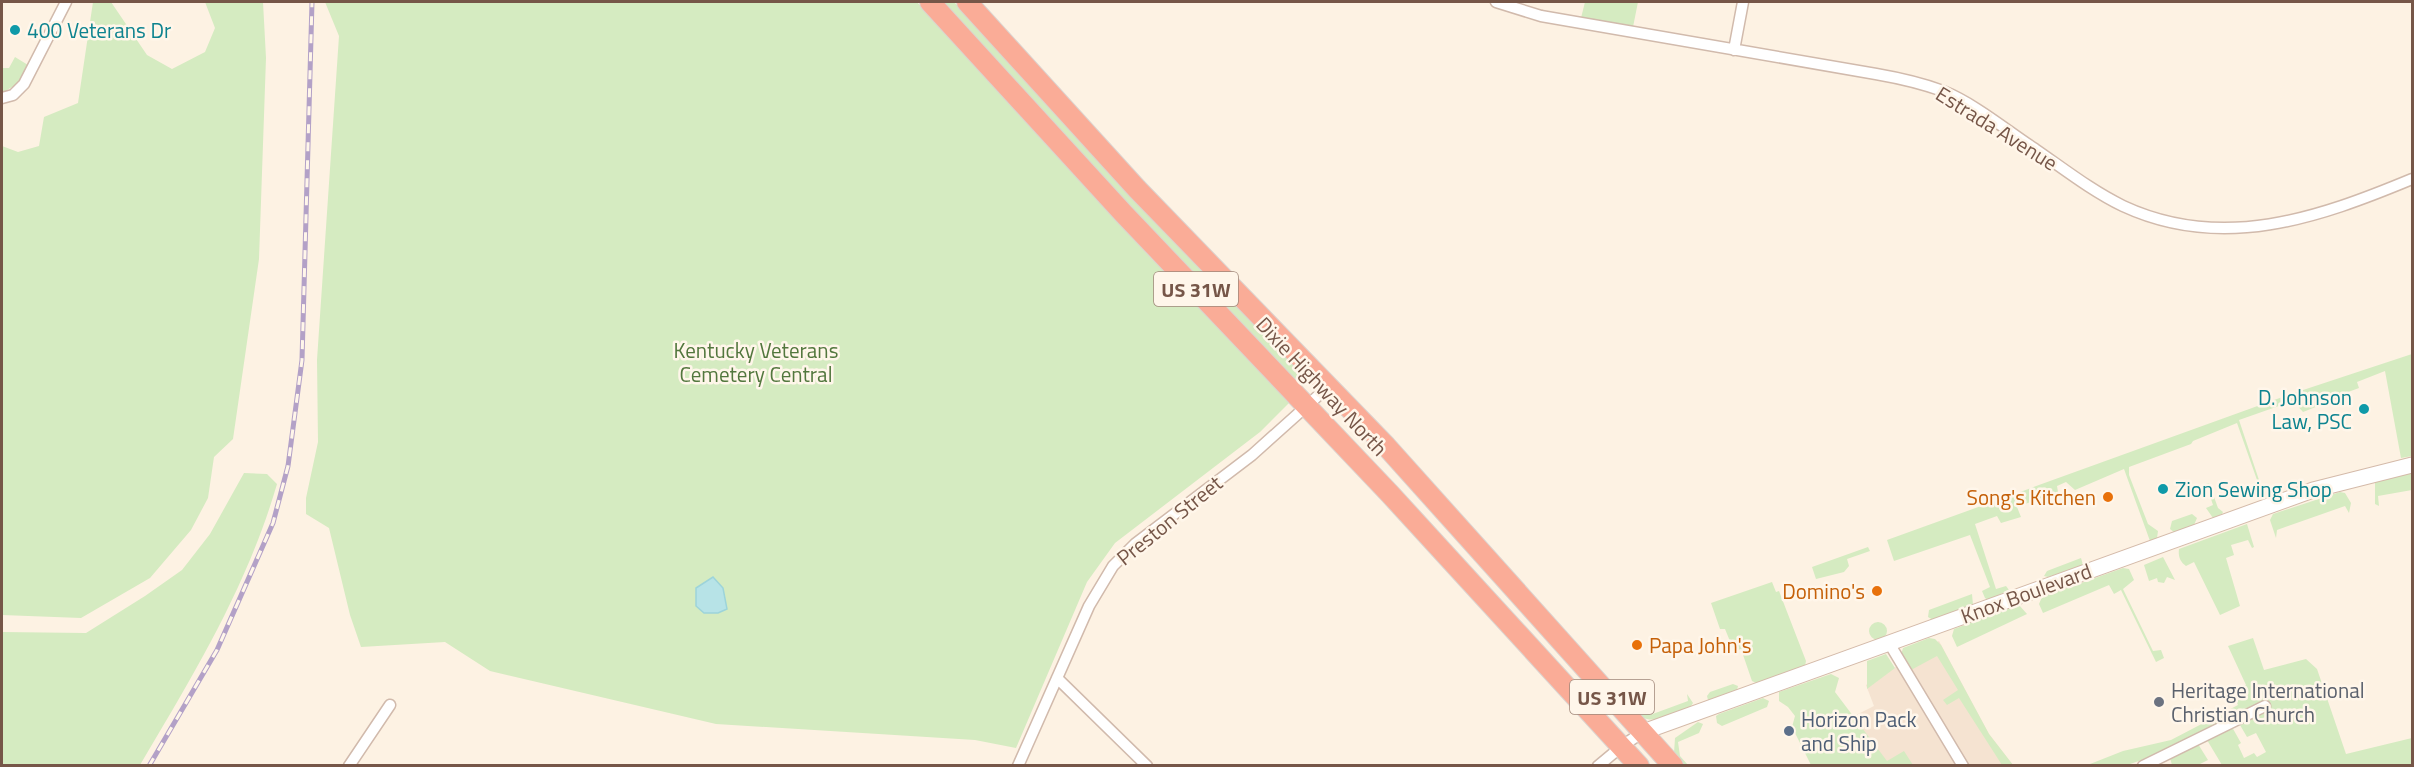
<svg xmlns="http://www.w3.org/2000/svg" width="2414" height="767" viewBox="0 0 2414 767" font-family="'Titillium Web',sans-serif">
	<rect width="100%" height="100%" fill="#fdf2e3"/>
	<!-- residential -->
	<path fill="#f5e3d1" d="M1939,641L1989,734L2013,765H1873L1848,719L1874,706L1866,685Z"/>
	<!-- green -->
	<path fill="#d5ebc1" d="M93,2H111L147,55L172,69L205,52L215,28L205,2H263L266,58L259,259L233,439L214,457L208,498L191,530L150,578L81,618L2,615V146L18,152L39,146L44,117L78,103Z
		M325,2H917L1150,257L1286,394L1289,403L1260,432L1115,543L1087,582L1016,748L975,740L716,724L490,671L445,642L361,647L350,615L329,528L306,514V498L318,442L317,360L339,36Z
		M940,2H954L1308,379L1305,386H1299Z
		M1585,2H1638L1633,27L1581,18Z
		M15,57L28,65L17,84L2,93V68H9Z
		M2412,354V456L2401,458L2385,371L2357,382L2359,388L2340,395L2341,397L2303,412L2293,401L2239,420L2263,492L2277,489L2278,495L2266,499L2263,497L2237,423L2193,441L2191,444L2129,467V475L2148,524L2158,531L2157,538L2150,541L2124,469L2075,490L2066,482L2057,486L2058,492L2017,507L2021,517L2001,523L1997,516L1975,524L1996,589L2006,586L2009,590L1988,600L1985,598L1982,591L1990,587L1970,535L1894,561L1887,540L2291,394Z
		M244,473L267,474L277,484C247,587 194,674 140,765H2V632L86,633L145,596L182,570L210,534Z
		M2412,473V490L2378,496L2379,506L2375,504V482Z
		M2209,483L2218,508L2223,512L2222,514L2213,518L2206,508L2213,505L2206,484Z
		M2340,492L2345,493L2351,503L2349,513L2345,506L2277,530L2276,538L2270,520L2273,514Z
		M2192,514L2197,518L2194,525L2175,533L2170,529L2172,521Z
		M2247,524L2254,547L2252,548L2248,540L2231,545L2234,555L2226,558L2240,606L2220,615L2194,562L2186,566C2180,562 2178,556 2179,549Z
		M1868,547L1870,551L1847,559L1849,566L1844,572L1816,579L1812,567Z
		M2163,557L2175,580L2167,577L2164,583L2158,582L2157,578L2149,581L2144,565Z
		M2081,558L2083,565L2048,577L2044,576L2047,571Z
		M2123,568L2129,569L2134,580L2123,589L2153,651L2161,650L2164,658L2156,662L2121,590L2114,594L2109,585L2043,613L2039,604L2042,597Z
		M1772,582L1776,592L1779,591L1806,661L1805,666L1756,683L1752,681L1741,649L1734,651L1725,629H1720L1711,603Z
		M1972,594L1973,605L1933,620L1928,617L1929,610Z
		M2019,605L2027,614L1957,647L1952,636L1954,629Z
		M1869 631a9 9 0 1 1 18 0a9 9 0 1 1-18 0Z
		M1929,638L1935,639L1941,645L1989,734L2013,765H2002L1959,698L1947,705L1943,700L1958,690L1937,656L1911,670L1901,655L1903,648Z
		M2253,638L2264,670L2306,659L2317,669L2346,754L2412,738V765H2222L2207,740L2232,727L2241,743L2238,745L2244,758L2254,753L2257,757L2266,752L2256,733L2247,737L2240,725L2271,707L2268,700L2151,757L2127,765L2085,766L2123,751L2171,740L2238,705L2232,692L2246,685L2228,646Z
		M1886,654L1895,668L1867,689V661Z
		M1831,674L1839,678L1835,692L1887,761L1904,751L1913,765H1811L1792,727L1795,716L1788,707L1779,701V692Z
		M1733,684L1738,686L1737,690L1708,700L1707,696L1710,692Z
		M1687,694L1693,703L1691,706C1671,714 1650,729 1634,711L1645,705L1650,715L1688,701Z
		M1763,698L1769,701L1767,707L1722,726L1717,723L1716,716L1719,714Z
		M1698,722L1703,724L1699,733L1678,742L1680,756L1688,765H1681L1674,753L1675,738Z
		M2198,744L2208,760L2198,765H2172L2170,758Z"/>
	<!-- water -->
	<path fill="#b7e3e7" stroke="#9dd4da" stroke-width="1.5" d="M713,577L723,588L727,609L718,613H704L696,606V588Z"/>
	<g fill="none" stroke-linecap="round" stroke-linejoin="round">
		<!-- street casing -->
		<g stroke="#d1baac" stroke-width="13">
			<path id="street" d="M1496,2L1541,16L1876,74C1899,78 1921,83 1943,91C1975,104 2006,130 2035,149C2064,169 2092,191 2123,206C2222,252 2318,218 2412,179
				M1734,50L1743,2
				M2,98L13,95L24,84L66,2
				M1889,643L1963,766
				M1057,678L1147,766
				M349,766L390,705
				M1018,766L1089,606L1113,566L1135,544L1252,455L1329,386
				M1598,766L1622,746L1643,732
				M2143,766L2265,706"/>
		</g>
		<!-- secondary casing -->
		<g stroke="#d4baa9" stroke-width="17">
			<path id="secondary" d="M1643,732L2313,490L2412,465"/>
		</g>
		<!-- highway casing -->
		<g stroke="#dbd3cf" stroke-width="22">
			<path id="highway" d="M930,2L1123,213L1390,494L1639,766
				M967,2L1137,189L1386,446L1673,766"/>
		</g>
		<!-- street -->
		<use href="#street" stroke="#fff" stroke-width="10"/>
		<!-- secondary -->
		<use href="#secondary" stroke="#fff" stroke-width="15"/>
		<!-- highway -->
		<use href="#highway" stroke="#faac97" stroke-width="20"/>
		<!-- rail casing -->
		<g stroke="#b3a1c7" stroke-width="5">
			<path id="rail" d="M149,766L217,650L273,523L288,466L302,360L312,2"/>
		</g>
		<!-- rail -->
		<use href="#rail" stroke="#fff6ea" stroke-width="3" stroke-dasharray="9" stroke-linecap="butt"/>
	</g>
	<!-- markers -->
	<g fill="#0f9aa8" stroke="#fff6ea" stroke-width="2">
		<circle cx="15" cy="30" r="6"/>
		<circle cx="2364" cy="409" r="6"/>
		<circle cx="2163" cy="489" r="6"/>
	</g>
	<g fill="#e8710a" stroke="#fff6ea" stroke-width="2">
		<circle cx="2108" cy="497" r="6"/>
		<circle cx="1877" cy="591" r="6"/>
		<circle cx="1637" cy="645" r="6"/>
	</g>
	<circle fill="#6b7280" stroke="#fff6ea" stroke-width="2" cx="2159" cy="702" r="6"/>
	<circle fill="#5c6f8a" stroke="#fff6ea" stroke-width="2" cx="1789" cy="731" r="6"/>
	<g text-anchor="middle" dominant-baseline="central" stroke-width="5" stroke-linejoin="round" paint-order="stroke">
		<!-- shield labels -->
		<g fill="#fff6ea" stroke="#9f8679" stroke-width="1.5">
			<rect x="1154" y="272" width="84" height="34" rx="4.5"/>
			<rect x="1570" y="680" width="84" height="34" rx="4.5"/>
		</g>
		<g font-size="20" font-weight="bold" fill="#765648">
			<text x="1196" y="289">US 31W</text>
			<text x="1612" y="697">US 31W</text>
		</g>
		<!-- culture labels -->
		<g font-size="21" fill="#0d838f" stroke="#fff6ea" text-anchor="start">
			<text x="27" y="30">400 Veterans Dr</text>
			<text x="2352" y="397" text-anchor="end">D. Johnson<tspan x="2352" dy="24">Law, PSC</tspan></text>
			<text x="2175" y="489">Zion Sewing Shop</text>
		</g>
		<!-- street labels -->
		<g font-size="21" fill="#765648" stroke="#fff6ea">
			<text transform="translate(1997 128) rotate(32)">Estrada Avenue</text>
			<text transform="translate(1322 386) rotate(47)">Dixie Highway North</text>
			<text transform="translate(1169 520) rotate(-39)">Preston Street</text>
			<text transform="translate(2026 593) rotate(-20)">Knox Boulevard</text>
		</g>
		<!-- park labels -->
		<g font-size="21" fill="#52773d" stroke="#fff6ea">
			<text x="756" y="350">Kentucky Veterans<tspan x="756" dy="24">Cemetery Central</tspan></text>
		</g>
		<!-- food labels -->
		<g font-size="21" fill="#c56008" stroke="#fff6ea" text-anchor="end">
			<text x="2096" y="497">Song's Kitchen</text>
			<text x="1865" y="591">Domino's</text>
			<text x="1649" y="645" text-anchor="start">Papa John's</text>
		</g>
		<!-- worship labels -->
		<g font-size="21" fill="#5b616d" stroke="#fff6ea" text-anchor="start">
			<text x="2171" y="690">Heritage International<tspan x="2171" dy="24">Christian Church</tspan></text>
		</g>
		<!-- service labels -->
		<g font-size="21" fill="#4e5e75" stroke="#fff6ea" text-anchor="start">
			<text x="1801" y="719">Horizon Pack<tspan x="1801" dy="24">and Ship</tspan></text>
		</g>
	</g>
	<!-- border -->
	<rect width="2414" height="767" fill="none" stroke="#765648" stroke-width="6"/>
</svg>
